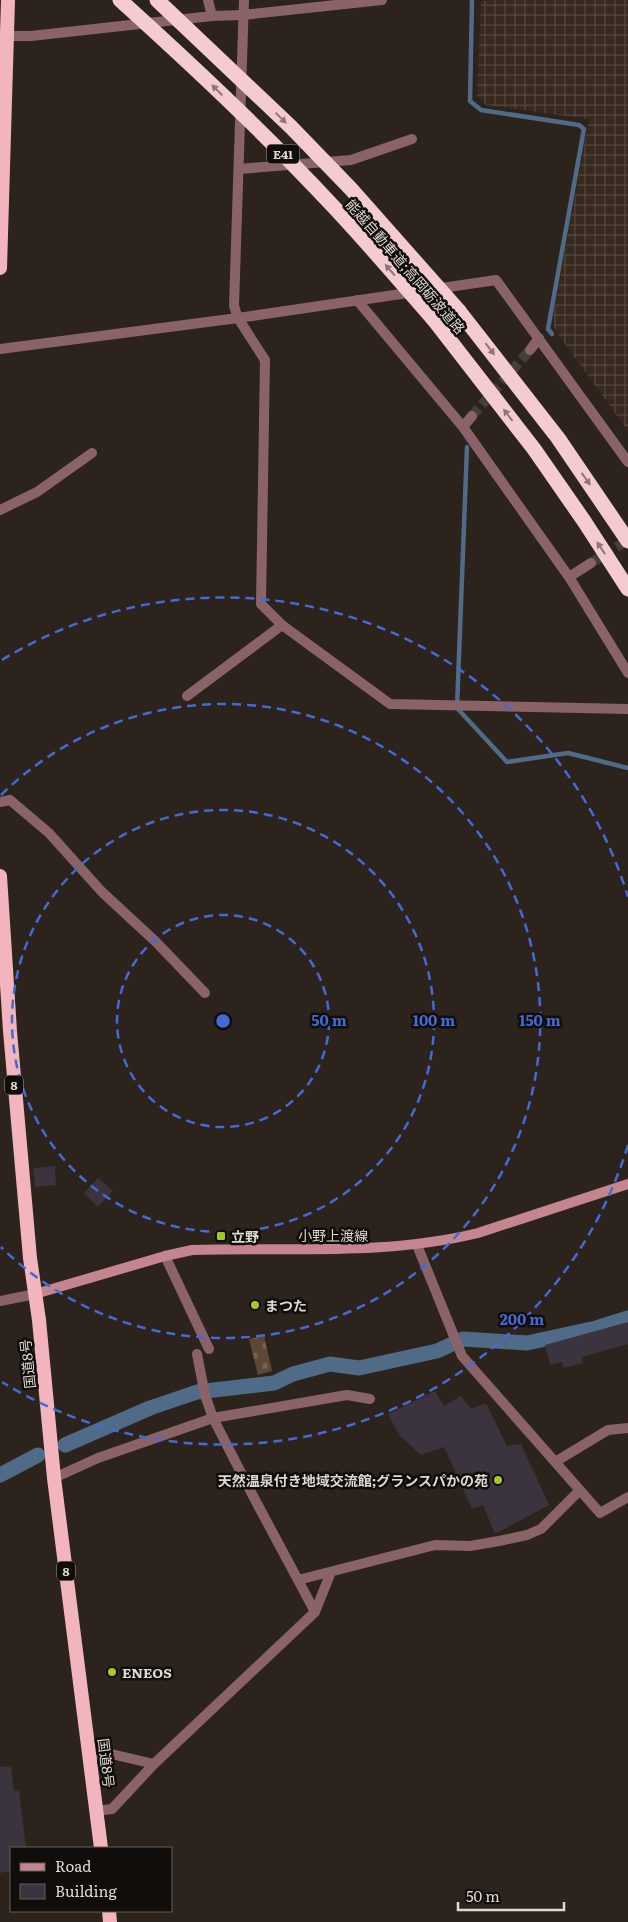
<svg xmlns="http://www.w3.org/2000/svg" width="628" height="1922" viewBox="0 0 628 1922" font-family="Literata,'Noto Sans JP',serif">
	<defs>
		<pattern id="industrial-grid" width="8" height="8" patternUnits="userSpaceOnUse" patternTransform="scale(1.25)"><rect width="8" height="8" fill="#38291e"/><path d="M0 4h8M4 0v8" fill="none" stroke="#54473e"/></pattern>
		<pattern id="cemetery-stones" width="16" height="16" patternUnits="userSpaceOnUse" patternTransform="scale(1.25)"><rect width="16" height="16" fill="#604733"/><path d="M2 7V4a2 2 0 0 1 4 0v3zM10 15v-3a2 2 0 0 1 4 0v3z" fill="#766150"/></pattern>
	</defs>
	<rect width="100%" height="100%" fill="#2c231c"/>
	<!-- industrial -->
	<path fill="url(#industrial-grid)" d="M498,0H628V431L555,330L553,318L589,119L486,105L477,96L481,1Z"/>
	<!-- cemetery -->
	<path fill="url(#cemetery-stones)" d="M264,1336L272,1371L258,1375L249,1339Z"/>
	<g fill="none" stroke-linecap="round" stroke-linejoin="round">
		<!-- stream -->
		<path stroke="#506b87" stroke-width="4.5" d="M472,0L470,101L481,110L579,125L584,129L548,329L552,334
			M467,447L457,708L507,762L568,753L628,768"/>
		<!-- canal -->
		<path stroke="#506b87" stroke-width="15" d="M65,1445L150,1408L197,1392L274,1383L293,1374L330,1364L359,1368L437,1351L463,1339L527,1343L596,1328L628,1318
			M0,1475L38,1455"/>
	</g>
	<!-- building -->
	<path fill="#3b333d" d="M55,1166L56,1185L35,1187L33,1168Z
		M98,1178L113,1191L98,1207L84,1193Z
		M628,1322V1344L582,1357L583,1363L564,1368L562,1362L550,1365L545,1345Z
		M435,1391L444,1406L461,1396L471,1409L486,1403L507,1446L521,1444L549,1505L495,1534L483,1505L472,1509L444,1447L421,1455L399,1435L388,1414Z
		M11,1766L14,1791L19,1790L26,1848H11V1871L0,1873V1767Z"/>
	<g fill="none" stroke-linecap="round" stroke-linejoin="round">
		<!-- minor-tunnel -->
		<path stroke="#473e38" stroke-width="10" stroke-dasharray="10 5" stroke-linecap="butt" d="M472,416L530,350
			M591,563L628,540"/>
		<!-- minor -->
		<path stroke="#8a6368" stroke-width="10" d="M208,0L212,16
			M244,0L234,306L238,318L265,360L261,604L282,625L390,704L628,709
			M243,15L382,0
			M239,169L351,160L412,139
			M357,300L463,427L569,577L628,673
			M0,349L238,318L496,280L628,462
			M530,350L539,338
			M463,427L472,416
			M0,510L37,492L92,453
			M569,577L591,563
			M187,696L282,625
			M0,802L10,800L49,833L102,892L155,941L205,993
			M417,1245L462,1356L600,1513L628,1497
			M165,1256L209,1349
			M0,1301L35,1294
			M197,1354L205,1395L213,1418L253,1496L298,1580L435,1545L470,1546L499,1541L527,1535L541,1529L580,1490
			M555,1462L608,1430L628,1428
			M54,1478L98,1458L213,1418L347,1395L370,1399
			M315,1612L331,1572
			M89,1756L107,1753L154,1764
			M96,1811L112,1809L154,1764L315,1612L298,1580"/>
		<!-- tertiary -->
		<path stroke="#8a6368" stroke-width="10" d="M0,36H31L212,16L243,15"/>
		<!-- secondary -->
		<path stroke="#c4858e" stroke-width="10" d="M35,1294L165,1256L192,1250C287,1247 385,1256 478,1233L628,1184"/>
		<!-- trunk -->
		<path stroke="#f2b5be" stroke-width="14" d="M0,268L8,0
			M0,876L10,1031L30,1258L39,1320L54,1478L101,1848
			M109,1911L110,1922"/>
		<!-- motorway -->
		<path stroke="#f4cbd0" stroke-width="15" d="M459,311L558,438L628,541
			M434,320L534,449L584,521L628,589"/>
		<!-- motorway-bridge -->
		<path stroke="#f4cbd0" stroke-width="15" d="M120,0C192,65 264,132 330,203C366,241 400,281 434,320
			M157,0L291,127L351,189L459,311"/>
	</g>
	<!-- one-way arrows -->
	<defs><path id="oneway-solid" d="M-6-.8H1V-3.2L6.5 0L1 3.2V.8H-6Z" transform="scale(1.25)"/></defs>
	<g fill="#8e7677">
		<use href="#oneway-solid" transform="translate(217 90) rotate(-136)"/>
		<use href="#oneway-solid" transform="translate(281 118) rotate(44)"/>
		<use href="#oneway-solid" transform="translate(390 270) rotate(-131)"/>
		<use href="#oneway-solid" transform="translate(490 349) rotate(52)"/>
		<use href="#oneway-solid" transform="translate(508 415) rotate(-127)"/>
		<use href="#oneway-solid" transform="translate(586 479) rotate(55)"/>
		<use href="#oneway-solid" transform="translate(601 548) rotate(-123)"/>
	</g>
	<!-- distance rings -->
	<g fill="none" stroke="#446ad7" stroke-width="2.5" stroke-dasharray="9 6">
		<circle cx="223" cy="1021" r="106"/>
		<circle cx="223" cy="1021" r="211"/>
		<path d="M1 795A317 317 0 1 1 1 1247"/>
		<path d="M628 1145A423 423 0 0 1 2 1382M2 660A423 423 0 0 1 628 897"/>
	</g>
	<!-- markers -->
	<g fill="#a2c929" stroke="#110d0a" stroke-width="2">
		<rect x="216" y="1231" width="10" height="10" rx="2.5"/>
		<circle cx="255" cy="1305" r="5"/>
		<circle cx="498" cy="1480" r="5"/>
		<circle cx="112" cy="1672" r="5"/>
	</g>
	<g text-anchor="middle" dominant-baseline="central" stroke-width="5" stroke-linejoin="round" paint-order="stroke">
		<!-- shield labels -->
		<g fill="#110d0a" stroke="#a19c97" stroke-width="1">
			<rect x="267" y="144.5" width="32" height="19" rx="4"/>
			<rect x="5" y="1075.5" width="18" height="19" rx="4"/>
			<rect x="57" y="1561.5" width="18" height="19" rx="4"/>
		</g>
		<g font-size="12" font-weight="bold" fill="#dfd9d4">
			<text x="283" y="154">E41</text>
			<text x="14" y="1085">8</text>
			<text x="66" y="1571">8</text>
		</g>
		<!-- street labels -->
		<g font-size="14" fill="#dfd9d4" stroke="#110d0a">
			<text transform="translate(406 266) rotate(49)">能越自動車道;高岡砺波道路</text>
			<text x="333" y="1235">小野上渡線</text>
			<text transform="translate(27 1364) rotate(-96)">国道8号</text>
			<text transform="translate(107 1763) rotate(83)">国道8号</text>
		</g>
		<!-- poi labels -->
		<g font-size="14" font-weight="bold" fill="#dfd9d4" stroke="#110d0a" text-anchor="start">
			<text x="231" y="1236">立野</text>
			<text x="265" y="1305">まつた</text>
			<text x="488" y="1480" text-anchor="end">天然温泉付き地域交流館;グランスパかの苑</text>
			<text x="122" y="1672">ENEOS</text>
		</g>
	</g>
	<circle cx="223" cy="1021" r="8" fill="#446ad7" stroke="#110d0a" stroke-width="2.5"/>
	<g font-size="15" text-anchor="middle" font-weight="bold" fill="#446ad7" stroke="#110d0a" stroke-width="5" stroke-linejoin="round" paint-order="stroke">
		<text x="329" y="1026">50 m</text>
		<text x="434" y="1026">100 m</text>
		<text x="540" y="1026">150 m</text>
		<text x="522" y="1325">200 m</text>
	</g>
	<!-- legend -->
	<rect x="10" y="1847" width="162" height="65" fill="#110d0a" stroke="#635f5b"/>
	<rect x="20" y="1863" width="25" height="8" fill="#c4858e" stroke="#635f5b"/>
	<text x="55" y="1872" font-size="15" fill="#dfd9d4">Road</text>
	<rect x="20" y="1884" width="25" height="15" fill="#3b333d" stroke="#635f5b"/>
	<text x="55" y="1897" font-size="15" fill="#dfd9d4">Building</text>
	<!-- scale -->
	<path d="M458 1902v8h106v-8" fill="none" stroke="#dfd9d4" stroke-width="2.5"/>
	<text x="466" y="1902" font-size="15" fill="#dfd9d4" stroke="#110d0a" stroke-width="4" paint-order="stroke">50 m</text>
</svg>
